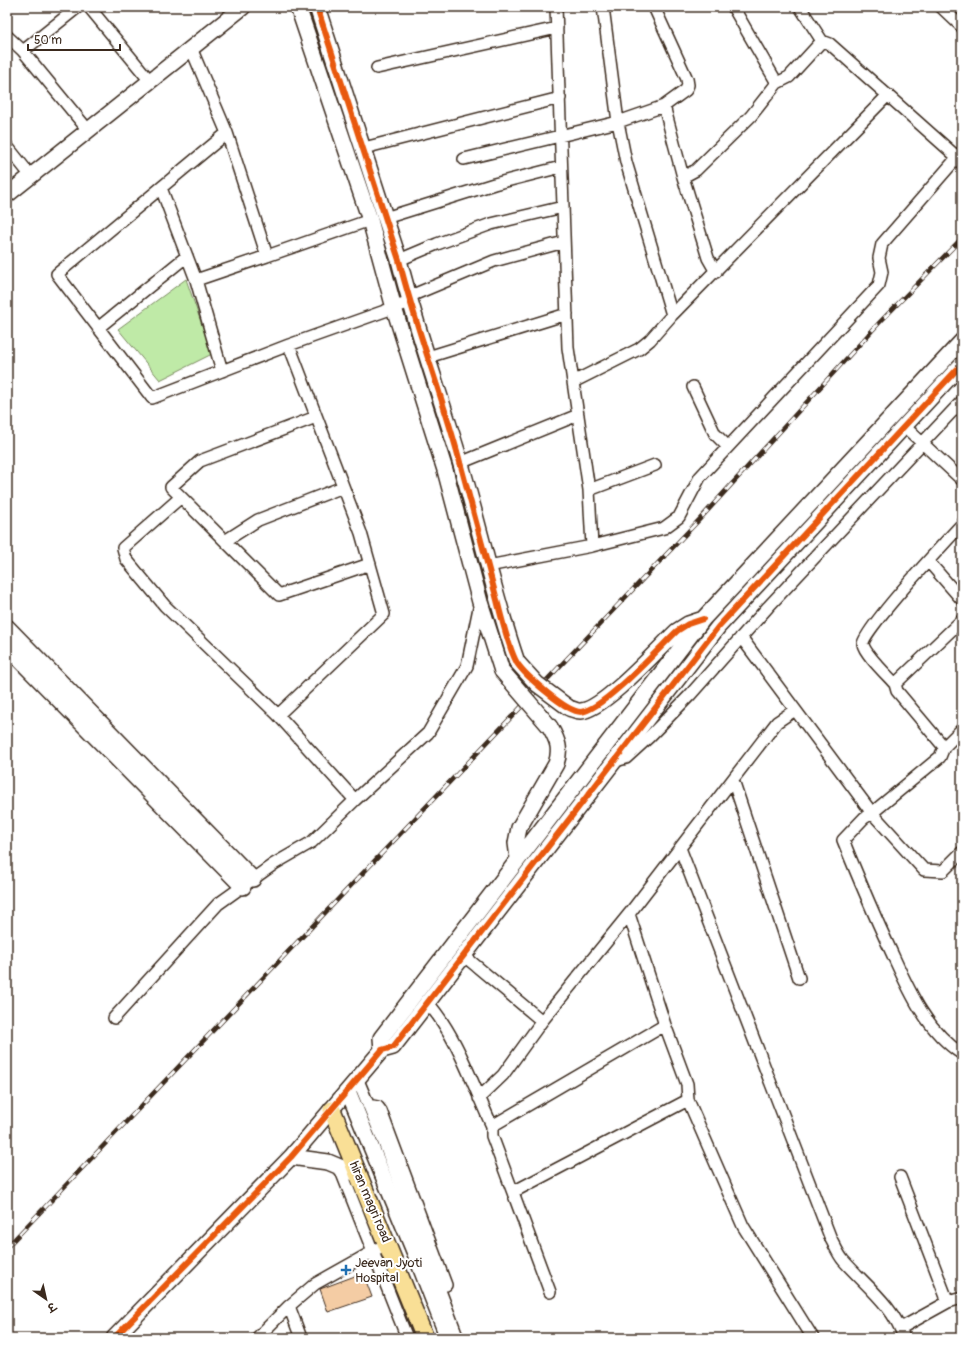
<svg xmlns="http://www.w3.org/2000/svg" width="969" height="1345" viewBox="0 0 969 1345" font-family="Pangolin,'Playpen Sans Deva',sans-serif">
	<rect width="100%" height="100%" fill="#fff"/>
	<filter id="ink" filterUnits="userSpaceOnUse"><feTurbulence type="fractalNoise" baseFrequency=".025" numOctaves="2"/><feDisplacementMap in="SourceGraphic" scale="8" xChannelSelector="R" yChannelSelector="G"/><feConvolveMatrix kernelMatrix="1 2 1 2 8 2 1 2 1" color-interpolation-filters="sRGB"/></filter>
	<g filter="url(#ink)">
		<!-- green -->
		<path fill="#bfeaa7" stroke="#7d8a62" d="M186,279L212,354L160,380L118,329Z"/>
		<!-- building -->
		<path fill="#f4cca4" stroke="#3b2a1e" d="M363,1273L372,1297L328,1312L320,1289Z"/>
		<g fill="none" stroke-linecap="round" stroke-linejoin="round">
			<!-- street casing -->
			<g stroke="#3b2a1e" stroke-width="14">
				<path id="street" d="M89,7L150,81
					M603,7L618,122L626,162L672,315
					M733,7L777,83
					M800,7L822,41L830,44L957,157
					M941,7L962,27
					M7,36L23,51L88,130
					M191,48L227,133L57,274L152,398L289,345L410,302
					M23,51L78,7
					M377,68L557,28
					M664,106L683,177L708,258L716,272
					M227,133L267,256L370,220
					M7,146L31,176
					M364,148L560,98
					M464,159L618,122L664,106L686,90L688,85L687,79L654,7
					M683,177L696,170L751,116L777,83L789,77L822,41
					M161,188L196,280
					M385,218L494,184L561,167
					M399,260L437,244L491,224L563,207
					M408,297L494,261L564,242
					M98,328L187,256
					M289,345L361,533L384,614L278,715L355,800L428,733L467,666L480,603
					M428,357L567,314
					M222,371L196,280L267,256
					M573,382L639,349L650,340L672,315L888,95
					M693,387L715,434L727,446
					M316,417L200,461L171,487L279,595L370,564
					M904,426L962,480
					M460,463L578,415
					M589,490L655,465
					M181,497L123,548L126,559L165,606L278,715
					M225,541L258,520L343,487
					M592,546L664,528L679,517L700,477L879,285L882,272L879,258L882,244L962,152
					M928,561L962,600
					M488,566L592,546L589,490L568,348L556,7
					M741,637L872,813L864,818L843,840C858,877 873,913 890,949C908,988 925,1030 962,1054
					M895,684L962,620
					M962,729L944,747L940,757L872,813L924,870L943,871L962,852
					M944,747L897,691L895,684C888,676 864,653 863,644C862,631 948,539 962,524
					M612,762L626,758L649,737L690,695L768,607L962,401
					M733,780L799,978
					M680,848L831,1239C835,1246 838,1254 843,1260C865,1285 894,1306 904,1338
					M629,914L665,1025L687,1084L688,1100L743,1226L813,1338
					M463,955L542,1021
					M427,1002C457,1035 473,1086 492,1126V1136L550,1292
					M114,1018L218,904L274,864L312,842L355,800
					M358,1080L383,1140L458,1338
					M479,1098L503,1075L542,1021L629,914L777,722L795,710
					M368,1105L378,1107L381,1111L446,1285
					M492,1126L665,1025
					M339,1166L407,1338
					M900,1177L948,1302L962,1298
					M513,1192L688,1100
					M289,1306L315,1284L379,1248
					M901,1328L948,1302
					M257,1338L289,1306L301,1338"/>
			</g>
			<!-- secondary casing -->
			<g stroke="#3b2a1e" stroke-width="18">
				<path id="secondary" d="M298,7L370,220L394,308L445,470L480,602L502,671
					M317,7L399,260C416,328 440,394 460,461C480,528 494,596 517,662
					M7,195L243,7
					M7,627L253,879
					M7,647L243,887
					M569,708C573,709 578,712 581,711C604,709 658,649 677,631L688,624L703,619
					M518,858L516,843L519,828L556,764C561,749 558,741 550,727
					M382,1050L381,1038L703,619L962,341
					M348,1091L416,1256L448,1338
					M291,1157L328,1162L359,1175
					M114,1338L291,1157L382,1050L393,1047L718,627L962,364"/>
			</g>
			<!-- primary casing -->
			<g stroke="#3b2a1e" stroke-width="20">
				<path id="primary" d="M332,1110L425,1338"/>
			</g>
			<!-- street -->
			<use href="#street" stroke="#fff" stroke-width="11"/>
			<!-- secondary -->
			<use href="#secondary" stroke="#fff" stroke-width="15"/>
			<!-- primary -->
			<use href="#primary" stroke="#f9df96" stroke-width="17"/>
			<!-- rail casing -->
			<g stroke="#3b2a1e" stroke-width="4.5">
				<path id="rail" d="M7,1247L699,520L879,323L962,238"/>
			</g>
			<!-- rail -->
			<use href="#rail" stroke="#fff" stroke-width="3" stroke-dasharray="9" stroke-linecap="butt"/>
			<!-- secondary-bridge casing -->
			<g stroke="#3b2a1e" stroke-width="18" stroke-linecap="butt">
				<path id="secondary-bridge" d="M517,662L537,684L569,708
					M502,671L550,727"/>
			</g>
			<!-- secondary-bridge -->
			<use href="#secondary-bridge" stroke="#fff" stroke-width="15"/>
			<!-- cycleway casing -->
			<g stroke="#fff" stroke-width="8">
				<path id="cycleway" d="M317,7L399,260C416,330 443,396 461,466C473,510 485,555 497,600C501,616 509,649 517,663C525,675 566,712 581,712C603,710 659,648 677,631L688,624L703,619
					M114,1338L291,1157L382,1050L393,1047L718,627L962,364"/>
			</g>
			<!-- cycleway -->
			<use href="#cycleway" stroke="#e8590c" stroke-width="6"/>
		</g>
	</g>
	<!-- markers -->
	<path fill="#1f6fb2" stroke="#fff" stroke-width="1.5" d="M344 1264h4v4h4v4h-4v4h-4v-4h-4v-4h4z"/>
	<g text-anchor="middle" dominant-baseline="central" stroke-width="4" stroke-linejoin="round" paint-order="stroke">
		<!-- street labels -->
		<g font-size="13" fill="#3b2a1e" stroke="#fff">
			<text transform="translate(370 1202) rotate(67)">hiran magri road</text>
		</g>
		<!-- poi labels -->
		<g font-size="13" fill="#3b2a1e" stroke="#fff" text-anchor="start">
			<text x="355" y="1263">Jeevan Jyoti<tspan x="355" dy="15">Hospital</tspan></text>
		</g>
	</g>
	<!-- margin -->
	<rect width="969" height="1345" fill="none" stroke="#fff" stroke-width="24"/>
	<rect x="12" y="12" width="945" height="1321" fill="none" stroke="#3b2a1e" stroke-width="1.5" filter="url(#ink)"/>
	<!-- north arrow -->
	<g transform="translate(46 1299) rotate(146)" stroke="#ffffff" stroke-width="3" paint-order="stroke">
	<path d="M0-3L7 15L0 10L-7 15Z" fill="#3b2a1e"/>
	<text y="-6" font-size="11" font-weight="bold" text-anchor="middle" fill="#3b2a1e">उ</text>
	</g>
	<!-- scale -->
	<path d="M28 44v6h92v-6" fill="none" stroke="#3b2a1e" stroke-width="2"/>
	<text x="34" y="44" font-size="12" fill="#3b2a1e" stroke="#ffffff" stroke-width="3" paint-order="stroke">50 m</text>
</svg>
